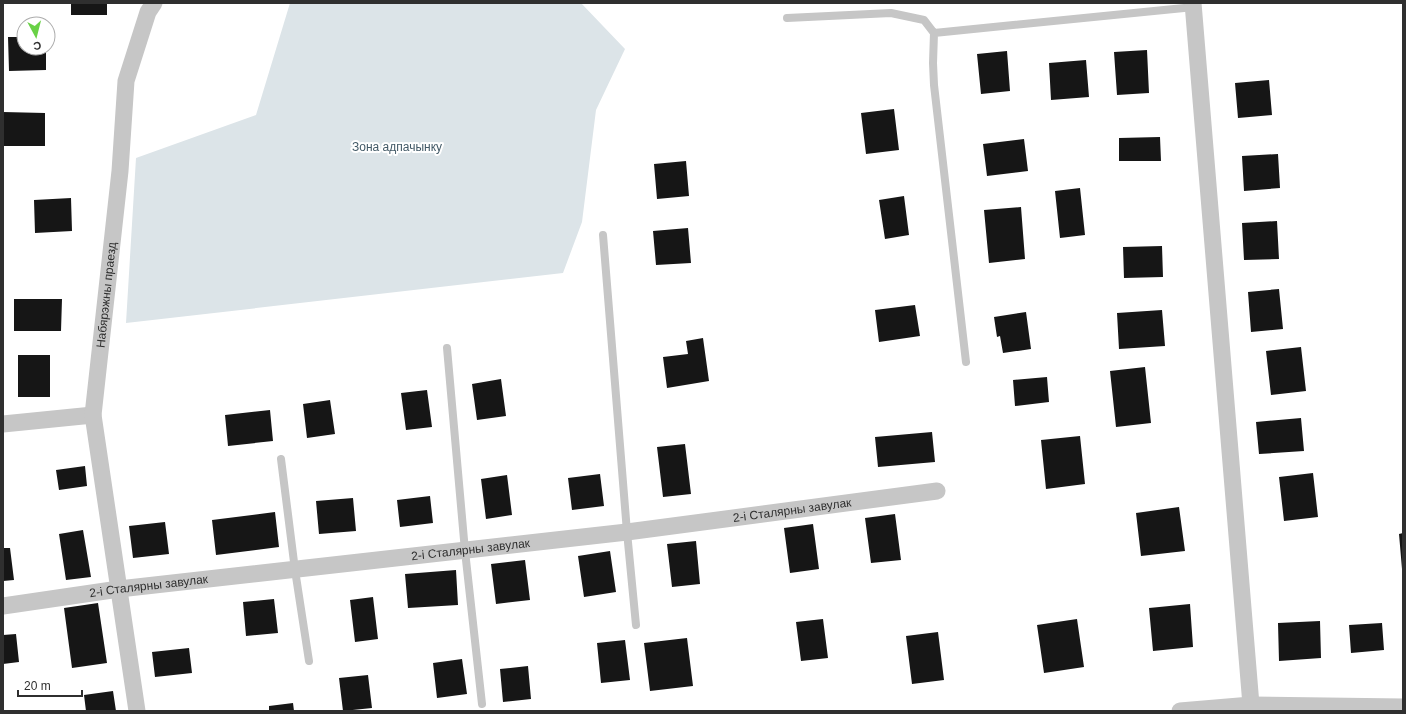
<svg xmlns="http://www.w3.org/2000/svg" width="1406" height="714" viewBox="0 0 1406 714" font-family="Helvetica,sans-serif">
	<rect width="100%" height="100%" fill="#fff"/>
	<!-- green -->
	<path fill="#dce4e8" d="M290,3H581L625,49L596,110L582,222L563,273L126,323L136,158L256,115Z"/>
	<!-- building -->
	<path fill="#161616" d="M71,3H107V15H71Z
		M8,37H24V48H46V70L9,71Z
		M1147,50L1149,93L1117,95L1114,52Z
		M1007,51L1010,91L981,94L977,54Z
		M1086,60L1089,97L1051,100L1049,63Z
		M1269,80L1272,115L1238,118L1235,83Z
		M894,109L899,150L866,154L861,113Z
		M3,112L45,113V146H3Z
		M1160,137L1161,161H1119V138Z
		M1024,139L1028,171L987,176L983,144Z
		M1278,154L1280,188L1244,191L1242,156Z
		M686,161L689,196L657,199L654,164Z
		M1080,188L1085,235L1060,238L1055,191Z
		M904,196L909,235L885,239L879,200Z
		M71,198L72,231L35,233L34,200Z
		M1021,207L1025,259L989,263L984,210Z
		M1277,221L1279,259L1244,260L1242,223Z
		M688,228L691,263L656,265L653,231Z
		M1162,246L1163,277L1124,278L1123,247Z
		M1279,289L1283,329L1251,332L1248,292Z
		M14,299H62L61,331H14Z
		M915,305L920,336L879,342L875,310Z
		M1162,310L1165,346L1119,349L1117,313Z
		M1026,312L1031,349L1003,353L1000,336L997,337L994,317Z
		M703,338L709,381L667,388L663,357L688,354L686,341Z
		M1301,347L1306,391L1271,395L1266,351Z
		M18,355H50V397H18Z
		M1145,367L1151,423L1116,427L1110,371Z
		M1047,377L1049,402L1015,406L1013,380Z
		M501,379L506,416L477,420L472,384Z
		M427,390L432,427L406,430L401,393Z
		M330,400L335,434L307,438L303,404Z
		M270,410L273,441L228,446L225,415Z
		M1301,418L1304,451L1259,454L1256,422Z
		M932,432L935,462L878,467L875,437Z
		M1080,436L1085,484L1046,489L1041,440Z
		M685,444L691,494L663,497L657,447Z
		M85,466L87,486L59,490L56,470Z
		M1313,473L1318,517L1284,521L1279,477Z
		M600,474L604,506L572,510L568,478Z
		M507,475L512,515L486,519L481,479Z
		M430,496L433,523L400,527L397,500Z
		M353,498L356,531L319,534L316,501Z
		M1179,507L1185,551L1141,556L1136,513Z
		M275,512L279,547L216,555L212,520Z
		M895,514L901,560L871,563L865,518Z
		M165,522L169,554L133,558L129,526Z
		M813,524L819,569L790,573L784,528Z
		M83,530L91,577L66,580L59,534Z
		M1403,533V569H1402L1399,534Z
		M696,541L700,584L672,587L667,544Z
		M3,548H10L14,580L3,581Z
		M610,551L616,592L584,597L578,556Z
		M525,560L530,600L496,604L491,564Z
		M456,570L458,605L408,608L405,574Z
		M373,597L378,639L355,642L350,600Z
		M274,599L278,633L246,636L243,602Z
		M98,603L107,663L72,668L64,608Z
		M1190,604L1193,647L1153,651L1149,608Z
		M823,619L828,658L801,661L796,622Z
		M1077,619L1084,667L1044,673L1037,625Z
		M1320,621L1321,658L1279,661L1278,623Z
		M1382,623L1384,650L1351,653L1349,625Z
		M938,632L944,680L912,684L906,636Z
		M16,634L19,662L3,664V635Z
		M687,638L693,686L650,691L644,643Z
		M625,640L630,680L601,683L597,643Z
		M189,648L192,673L155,677L152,652Z
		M462,659L467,694L437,698L433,663Z
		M528,666L531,699L503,702L500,669Z
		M368,675L372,708L343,711L339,678Z
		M113,691L116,711H86L84,695Z
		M293,703L294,711H269V706Z"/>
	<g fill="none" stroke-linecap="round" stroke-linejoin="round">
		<!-- lane -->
		<path stroke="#c6c6c6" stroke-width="8" d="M787,18L891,13L924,20L934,33
			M603,235L627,532L636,625
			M447,348L465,551L482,704
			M966,362L934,85L933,63L934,33L1194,7
			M281,459L295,570L309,661"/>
		<!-- street -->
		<g stroke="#c6c6c6" stroke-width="17">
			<path d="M1193,3L1251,705"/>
			<path d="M3,424L93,415"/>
			<path id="s1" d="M3,606L119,589L627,532L937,491"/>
			<path id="s2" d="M137,711L93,415L120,171L126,81L148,12L154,3"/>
			<path d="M1180,711L1251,705L1403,707"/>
		</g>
	</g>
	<g text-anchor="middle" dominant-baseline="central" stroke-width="4" stroke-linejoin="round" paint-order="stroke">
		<!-- park labels -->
		<g font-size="12" fill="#425966" stroke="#fff">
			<text x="397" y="147">Зона адпачынку</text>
		</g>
		<!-- street labels -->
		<g font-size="12" fill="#2f2f2f" stroke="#fff">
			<text stroke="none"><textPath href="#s2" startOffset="420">Набярэжны праезд</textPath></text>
			<text stroke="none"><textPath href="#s1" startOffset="795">2-і Сталярны завулак</textPath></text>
			<text stroke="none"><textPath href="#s1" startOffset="471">2-і Сталярны завулак</textPath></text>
			<text stroke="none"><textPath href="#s1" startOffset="147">2-і Сталярны завулак</textPath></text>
		</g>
	</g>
	<!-- border -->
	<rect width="1406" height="714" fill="none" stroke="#2f2f2f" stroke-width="8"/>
	<!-- north arrow -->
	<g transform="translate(36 36) rotate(173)"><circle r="19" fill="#ffffff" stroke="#acacac"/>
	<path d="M0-3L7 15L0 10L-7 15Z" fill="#69d146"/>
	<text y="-6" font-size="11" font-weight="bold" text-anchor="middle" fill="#2f2f2f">С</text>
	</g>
	<!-- scale -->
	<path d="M18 690v6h64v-6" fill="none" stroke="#2f2f2f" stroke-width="2"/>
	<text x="24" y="690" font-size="12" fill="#2f2f2f" stroke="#ffffff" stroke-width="3" paint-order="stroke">20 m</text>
</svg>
